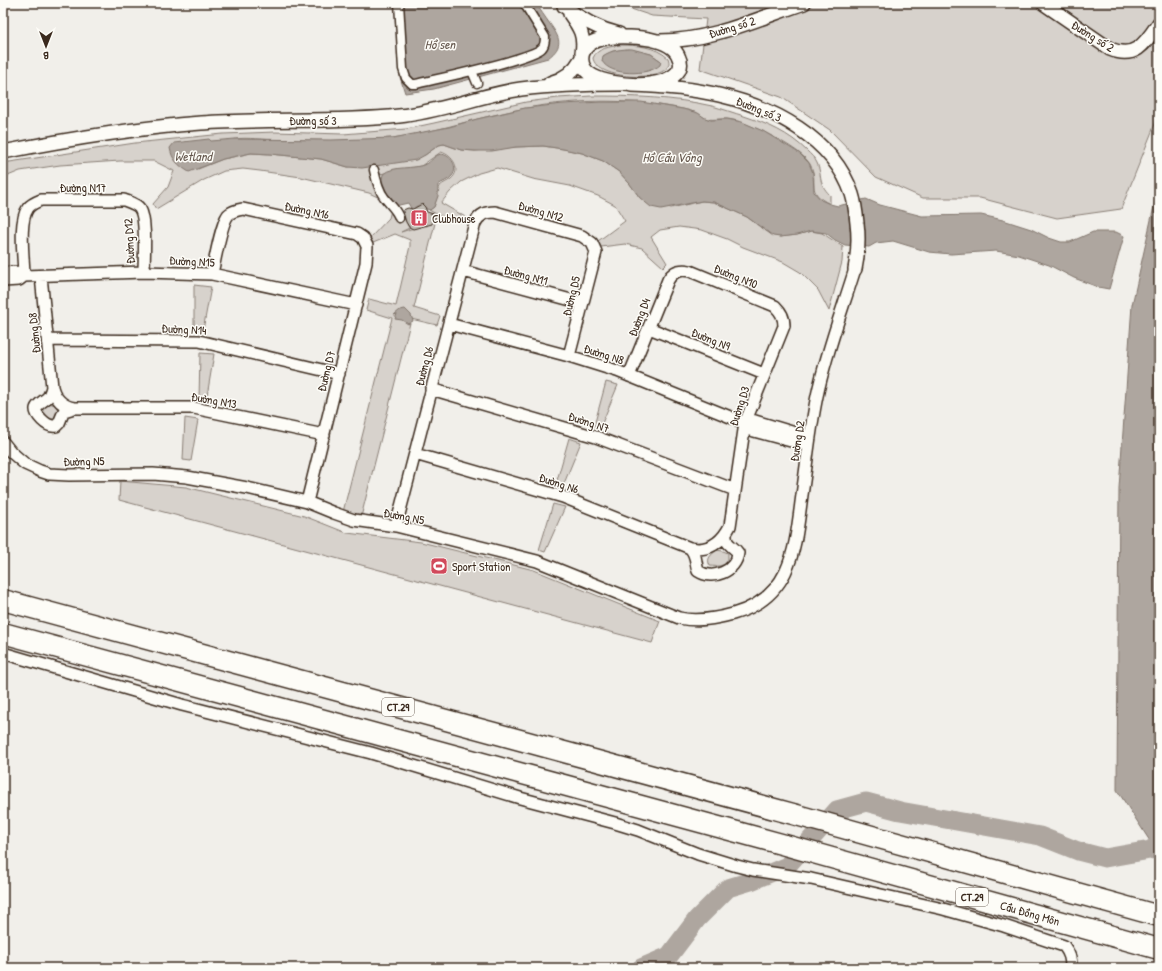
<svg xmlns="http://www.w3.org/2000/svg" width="1162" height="971" viewBox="0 0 1162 971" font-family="'Patrick Hand',sans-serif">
	<rect width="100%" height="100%" fill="#f1efea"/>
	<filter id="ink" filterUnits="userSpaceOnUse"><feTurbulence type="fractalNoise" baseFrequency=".025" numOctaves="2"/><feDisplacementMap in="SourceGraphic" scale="8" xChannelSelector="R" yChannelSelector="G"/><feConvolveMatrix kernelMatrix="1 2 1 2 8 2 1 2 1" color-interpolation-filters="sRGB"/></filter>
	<g filter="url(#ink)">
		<!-- green -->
		<path fill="#d7d2cc" stroke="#897e75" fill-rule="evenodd" d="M628,3H1159V114L1121,209L1057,218L980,198H923L876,177L830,130L781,97L700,69L706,19L652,16L625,7Z
			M620,45C636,45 655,46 668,58C679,83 596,82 593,58C597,48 610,47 620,45ZM628,49L651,54L661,61L639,72H628L617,70L603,56L613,51Z
			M591,96C631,96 673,97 712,106C723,109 734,113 744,116C768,124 789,133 807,151C810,154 815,158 817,163C823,177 817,182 830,195V204C804,191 820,183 810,164C801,149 760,129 743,123C738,121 731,119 726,119C719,118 712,121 705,118C702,117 700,114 697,113C687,109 676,108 666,106C615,98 559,100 507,112C469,120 432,133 392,138C355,142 316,140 278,140C268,140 245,137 236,139C231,140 204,164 198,169L223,159L251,153L270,154L321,159L348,167L425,155L439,145L444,144L461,150L475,151L516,147L543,146L564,149L582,153L603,161L619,172L630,184L640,198L671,208L702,201L714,202L747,217L764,230L780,237L797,235L811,231L822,233L843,247L842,262L829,311L818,290L800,272L783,262L743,247L727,239L702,230L679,227L660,230L651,237L667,263L663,267L642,248L625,244L601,247L598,241L625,221L615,205L598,196L570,186L533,179L497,168L479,173L461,182L450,192L441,203L467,218L465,223L438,215L429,210L434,207L440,186C443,183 447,182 451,179C462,170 453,155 441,152L421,166L380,174L390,201L400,210L409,228L401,232L417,227V223L427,226L437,215L414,308L440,316L437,325L411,319L360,521L342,516L392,318L366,310L369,299L396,306L410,246V240L395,234L373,243L370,238L389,218L391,210L382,199L369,193L301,177L260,171L243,169L224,171L204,180L156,209L153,204L168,187L174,171L154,161H120L60,165L20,171L3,178V163L135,143L223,134L275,132L343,134L406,129L434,123L526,102L558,98Z
			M194,285L211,287L203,330L194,329Z
			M200,353L214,354L206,402L199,400Z
			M606,382L618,385L600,428L594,426Z
			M49,403L55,405L58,410L56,416L52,419C46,419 43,414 42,409Z
			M185,418L198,420L191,461L183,460Z
			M569,438L581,442L563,486L556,484Z
			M120,481L186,487L304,516L347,533L421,542L534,570L660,621L652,643L119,500Z
			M553,504L565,507L545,552L539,550Z
			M717,550L723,551L728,553V561C724,566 717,567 710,566C706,558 711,555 717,550Z"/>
		<!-- water -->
		<path fill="#aea69f" stroke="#80746b" d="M396,3H536C540,10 545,17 550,24C560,38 564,46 548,58L434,89L405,93L400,77Z
			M632,49L651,54L661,61L660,65C648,76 610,76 602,61L603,56C611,50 622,49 632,49Z
			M602,102H641L683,109L698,113L705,118L711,120L727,119L742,122L763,131L799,153L809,163L813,173L814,192L821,200L830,204L838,206L866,199L880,205L922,216L981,215L1003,220L1031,229L1049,238L1061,242H1070L1093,232H1116L1124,236L1109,289L1098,287L1074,278L1049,265L1019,255L996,251L951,254L929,252L893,241L876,243L869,247L845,245L835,240L826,233L811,231L797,235L780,237L773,236L747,217L714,202L702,201L661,209L651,207L640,198L630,184L619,172L603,161L582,153L563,149L543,146L516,147L492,151H475L461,150L444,144L439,145L425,155L416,160L362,168L348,167L321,159L270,154L251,153L223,159L189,172C178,165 172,160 170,148L174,143L209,139L211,141L235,139L331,140L393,138L449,127L477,119L525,108L563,104Z
			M441,154C451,155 459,167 452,176C449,180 442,182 438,185V196L434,207L430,210L417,206L412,210L408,203L395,206L392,200L387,198L381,184L383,174C394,165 413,170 426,164C432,162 432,156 441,154Z
			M1159,184V855L1117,790L1119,488L1132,305Z
			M405,309L411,315L413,321L408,324L402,320L395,319L397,314L394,315L400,310Z"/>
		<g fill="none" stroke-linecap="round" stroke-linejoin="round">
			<!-- river -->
			<path stroke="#aea69f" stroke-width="19" d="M641,968L669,956L697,919L728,888L751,881L787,866L837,810L866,802L900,811L1040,836L1078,851L1105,858L1150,850L1159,845"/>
		</g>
		<!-- building -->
		<path fill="#c1bcb4" stroke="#3b2a1e" d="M422,204L425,207L427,212L437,215L433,220L432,224L413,229L409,227L406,222L403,212V210L408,208L413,209Z"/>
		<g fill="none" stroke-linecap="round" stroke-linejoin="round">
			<!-- pedestrian casing -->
			<g stroke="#3b2a1e" stroke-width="11">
				<path id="pedestrian" d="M399,3L403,69L406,78L412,84H416C436,79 532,59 542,48C545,45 545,41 545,37L524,3
					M472,71L477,83
					M374,170C376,179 378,189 384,197C389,204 397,210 399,218"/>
			</g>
			<!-- minor casing -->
			<g stroke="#3b2a1e" stroke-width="14">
				<path id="minor" d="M463,271L582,303
					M3,273L19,272L24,276L144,272L212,274L356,305
					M212,274C215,260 221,224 228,215C232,211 237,210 243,209L357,234L363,238L367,246L366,263L307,502
					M24,276C24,259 18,222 28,208C31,204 36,202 41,200H124C129,202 137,204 140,209C147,220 144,258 144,272
					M41,276L52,387C55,398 62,406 74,408H194L324,435
					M3,281L19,280L24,276
					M449,324L569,356L617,371L745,423L748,428L754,431L802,444H806L809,441
					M649,328L764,374
					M48,340L199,341L339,374
					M52,387C51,391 50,395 47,398C38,405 30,408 42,420C46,424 51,427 56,426L59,423L64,411L74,408
					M431,389L596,437L735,490
					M745,423L750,420L755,421L805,436L808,438L809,441
					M3,442L11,452L25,464L40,471L49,474L69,475L153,474L187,477L247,488L307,502L334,513L354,520L396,526L537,561L679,618C698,622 715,619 733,614C793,597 795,547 802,495C807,462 810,429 817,396C826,353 842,311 855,269
					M415,454L563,497L690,548C709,552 722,542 730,526L745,423L784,326C784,317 781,312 775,306L690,271C680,269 673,271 668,280L629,376
					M396,526L475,223C480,214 486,212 495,212L582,236L592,243L596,252L569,356
					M690,548C697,555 695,562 698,571C713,581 736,571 738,553C732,544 725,546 726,533
					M3,653L182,705L371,753L520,798L615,823L638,830L698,854L737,866L753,870L811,879L943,909L1004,926L1064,946C1070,954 1071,959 1071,968"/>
			</g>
			<!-- tertiary casing -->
			<g stroke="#3b2a1e" stroke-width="16">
				<path id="tertiary" d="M1043,3L1110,49C1136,60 1146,42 1159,23
					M564,6C581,20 598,29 619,34
					M570,14C580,28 585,36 582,53
					M613,37C631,36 673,37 679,58C681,62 681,66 679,70C666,91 611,86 593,76C578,68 578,50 593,42C599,39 607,38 613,37Z
					M660,41C710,41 757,19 804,3
					M550,83C564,79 574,72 581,59
					M631,85C661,86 690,88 719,95C772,107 833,138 852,194C855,203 856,213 857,223C859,239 858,254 855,269
					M3,152C69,139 135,128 201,123C267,118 333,123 399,116C440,112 480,95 521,89C554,85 588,84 621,84"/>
			</g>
			<!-- motorway casing -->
			<g stroke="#3b2a1e" stroke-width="23">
				<path id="motorway" d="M3,600L793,814L1159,916
					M3,633L785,845L1159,949"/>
			</g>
			<!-- pedestrian -->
			<use href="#pedestrian" stroke="#fdfcf7" stroke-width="8"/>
			<!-- minor -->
			<use href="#minor" stroke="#fdfcf7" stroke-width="11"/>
			<!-- tertiary -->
			<use href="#tertiary" stroke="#fdfcf7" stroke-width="13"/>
			<!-- motorway -->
			<use href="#motorway" stroke="#fdfcf7" stroke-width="20"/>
		</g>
	</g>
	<!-- icons -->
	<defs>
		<g id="building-square" transform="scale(0.9)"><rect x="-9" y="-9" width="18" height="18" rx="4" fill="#d1495b" stroke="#fdfcf7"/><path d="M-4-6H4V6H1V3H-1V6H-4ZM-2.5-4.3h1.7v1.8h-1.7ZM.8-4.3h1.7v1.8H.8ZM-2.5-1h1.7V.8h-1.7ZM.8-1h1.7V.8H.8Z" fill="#fff"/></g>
		<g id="stadium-square" transform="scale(0.9)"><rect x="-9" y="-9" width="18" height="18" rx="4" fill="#d1495b" stroke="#fdfcf7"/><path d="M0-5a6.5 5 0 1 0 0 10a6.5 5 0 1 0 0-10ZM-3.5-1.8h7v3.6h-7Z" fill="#fff"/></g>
	</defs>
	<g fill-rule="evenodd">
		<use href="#building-square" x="419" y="218"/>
		<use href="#stadium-square" x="439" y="566"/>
	</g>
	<g text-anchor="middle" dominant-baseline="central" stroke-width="3" stroke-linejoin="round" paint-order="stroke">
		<!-- shield labels -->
		<g fill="#fdfcf7" stroke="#75695f" stroke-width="1">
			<rect x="382" y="698" width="32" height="18" rx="3"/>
			<rect x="956" y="888" width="32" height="18" rx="3"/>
		</g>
		<g font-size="11" font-weight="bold" fill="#3b2a1e">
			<text x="398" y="707">CT.29</text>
			<text x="972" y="897">CT.29</text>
		</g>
		<!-- street labels -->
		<g font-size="12" fill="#3b2a1e" stroke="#fdfcf7">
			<text transform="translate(732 27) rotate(-17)">Đường số 2</text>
			<text transform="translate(1093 36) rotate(32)">Đường số 2</text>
			<text transform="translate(759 109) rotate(22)">Đường số 3</text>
			<text x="313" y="120">Đường số 3</text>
			<text x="83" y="187">Đường N17</text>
			<text transform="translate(307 210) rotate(12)">Đường N16</text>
			<text transform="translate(541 211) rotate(16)">Đường N12</text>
			<text transform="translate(129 241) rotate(-93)">Đường D12</text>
			<text transform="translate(192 261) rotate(3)">Đường N15</text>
			<text transform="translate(526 275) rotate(15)">Đường N11</text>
			<text transform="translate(736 276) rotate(22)">Đường N10</text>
			<text transform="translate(571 296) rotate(-76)">Đường D5</text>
			<text transform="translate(639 317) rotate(-68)">Đường D4</text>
			<text transform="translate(184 329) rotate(3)">Đường N14</text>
			<text transform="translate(34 333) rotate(-96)">Đường D8</text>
			<text transform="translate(711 339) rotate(22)">Đường N9</text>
			<text transform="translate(604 354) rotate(18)">Đường N8</text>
			<text transform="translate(424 366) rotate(-75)">Đường D6</text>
			<text transform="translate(326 371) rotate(-76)">Đường D7</text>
			<text transform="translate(214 400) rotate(10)">Đường N13</text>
			<text transform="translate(739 406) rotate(-72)">Đường D3</text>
			<text transform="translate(589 422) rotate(18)">Đường N7</text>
			<text transform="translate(797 441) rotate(-81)">Đường D2</text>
			<text transform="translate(84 461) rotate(-1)">Đường N5</text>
			<text transform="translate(559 483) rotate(18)">Đường N6</text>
			<text transform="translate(404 516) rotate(11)">Đường N5</text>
			<text transform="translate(1030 913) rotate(16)">Cầu Đồng Môn</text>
		</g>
		<!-- poi labels -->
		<g font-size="12" fill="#3b2a1e" stroke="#fdfcf7" text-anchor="start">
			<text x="432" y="218">Clubhouse</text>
			<text x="452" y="566">Sport Station</text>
		</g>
		<!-- water labels -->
		<g font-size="13" font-style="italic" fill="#63554b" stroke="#fdfcf7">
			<text x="440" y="44">Hồ sen</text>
			<text x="193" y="156">Wetland</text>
			<text x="672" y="157">Hồ Cầu Vồng</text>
		</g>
	</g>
	<!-- margin -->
	<rect width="1162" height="971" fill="none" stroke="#fdfcf7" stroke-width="16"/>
	<rect x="8" y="8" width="1146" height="955" fill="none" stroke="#3b2a1e" stroke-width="1.5" filter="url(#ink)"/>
	<!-- north arrow -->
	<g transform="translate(46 46) rotate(180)" stroke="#fdfcf7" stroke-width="3" paint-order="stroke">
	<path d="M0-3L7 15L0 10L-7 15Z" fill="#3b2a1e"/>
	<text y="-6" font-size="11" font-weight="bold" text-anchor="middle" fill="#3b2a1e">B</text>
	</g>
</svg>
